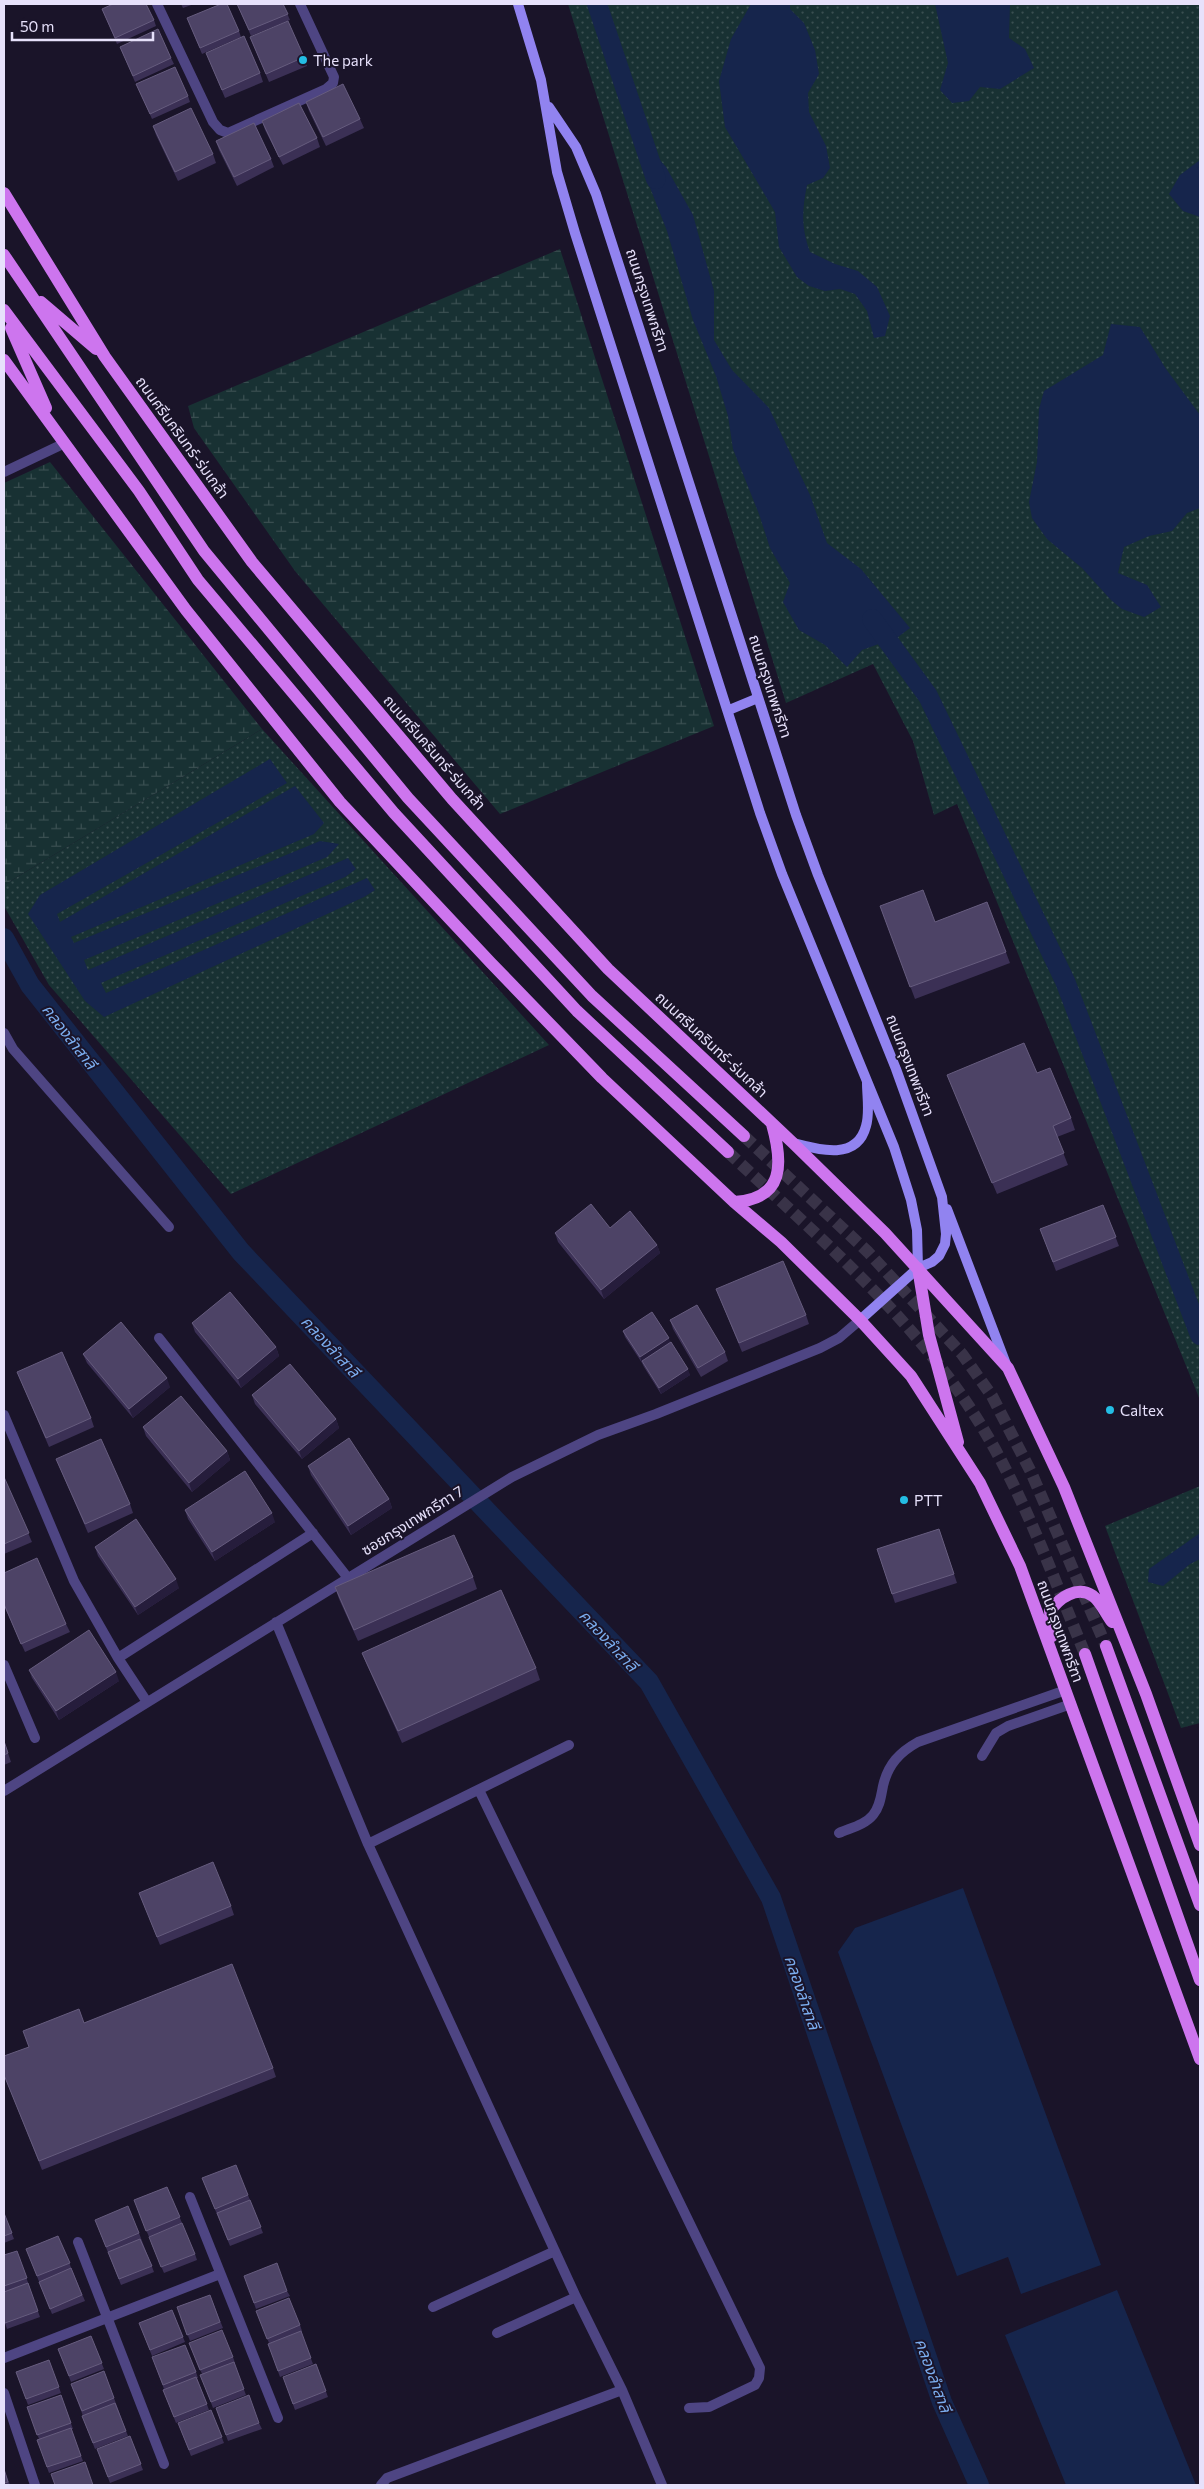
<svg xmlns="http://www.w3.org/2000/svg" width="1204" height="2489" viewBox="0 0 1204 2489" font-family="Commissioner,'Noto Sans Thai',sans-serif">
	<defs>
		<pattern id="grass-dots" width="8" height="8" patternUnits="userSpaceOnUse" patternTransform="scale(1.25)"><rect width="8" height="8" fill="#183133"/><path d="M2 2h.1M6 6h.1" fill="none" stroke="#3a4f51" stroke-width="1.8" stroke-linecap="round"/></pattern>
		<pattern id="wetland-marsh" width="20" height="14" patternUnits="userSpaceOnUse" patternTransform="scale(1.25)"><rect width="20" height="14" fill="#183133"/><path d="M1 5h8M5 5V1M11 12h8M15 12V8" fill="none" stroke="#3a4f51"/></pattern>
	</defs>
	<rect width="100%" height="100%" fill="#1a1429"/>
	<!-- grass -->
	<path fill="url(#grass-dots)" d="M568,4H1200V1400L957,804L934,815L913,741L873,664L786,703Z
		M262,729L549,1045L231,1194L49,985L4,906V885Z
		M1200,1486V1723L1181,1728L1105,1526Z"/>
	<!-- wetland -->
	<path fill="url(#wetland-marsh)" d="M560,249L714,726L500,814L295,571L194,428L188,406Z
		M50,462L262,729L4,885V483Z"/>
	<!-- water -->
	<path fill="#16254c" d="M751,4H790V9L804,23L815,50L819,74L808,93L809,112L826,146L830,168L823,178L807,185C802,210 801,228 810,252L835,264L858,271L877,287L890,316L885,336L874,338L867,311L855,294L840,289L825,291L809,286L797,277L779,247L775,212L725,127L719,81L731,39Z
		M935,4H1010L1009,38L1025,49L1034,68L1000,89L980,87L969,101L952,103L940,90L948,63Z
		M650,149L666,167L693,215L714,291V340L732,370L769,408L810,495L827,543L861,569L910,628L898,637L862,650L847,667L825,645L799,630L783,602L790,583L770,548L759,514L733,449L728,416L716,376L693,320L667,231L640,162Z
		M1200,160V217L1183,211L1169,194L1180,175Z
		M1111,324L1140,327L1166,369L1200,415V508L1187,513L1172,531L1149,536L1124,547L1118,573L1147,585L1161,607L1144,617L1122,609L1111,600L1082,568L1047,539L1032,518L1029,502L1037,462L1039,409L1044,391L1103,355Z
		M270,759L287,783L57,914L60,922L295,786L324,823L314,834L71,937L74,943L320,841L339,844L327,857L84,960L88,970L348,858L356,869L345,877L101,983L106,993L367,878L375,890L364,897L104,1017L85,1001L28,914L40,895Z
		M1200,1533V1559L1190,1564L1163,1586L1148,1582L1149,1569Z
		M963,1888L1101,2265L1021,2294L1008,2257L957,2276L838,1952L855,1928Z
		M1117,2290L1196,2485H1066L1005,2335Z"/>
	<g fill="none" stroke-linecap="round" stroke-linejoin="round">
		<!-- canal -->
		<path stroke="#16254c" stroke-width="20" d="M597,4L656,179
			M872,619L928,696L1065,981L1200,1335
			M4,938L30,985L241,1252L649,1682L771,1898L942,2402L979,2485"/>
		<!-- primary-tunnel -->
		<path stroke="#393348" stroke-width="12" stroke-dasharray="12 6" stroke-linecap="butt" d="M744,1136L868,1252L962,1354L992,1396L1031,1472L1106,1646
			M728,1152C814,1233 907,1311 972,1411C1021,1486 1051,1572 1085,1654"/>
		<!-- street -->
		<path stroke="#4e4583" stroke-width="10" d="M157,4L213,122L220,130L228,133L326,89L333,83L334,77L300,4
			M4,472L65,443
			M4,1033L13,1049L169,1227
			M159,1338L348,1578
			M4,1415L74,1581L118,1658L147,1702
			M276,1622L368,1844L576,2297L622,2390L662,2485
			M118,1658L313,1533
			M4,1665L35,1738
			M982,1756L996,1733L1008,1726L1071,1704
			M479,1790L760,2368L759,2378L755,2385L709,2407L689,2408
			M4,1791L512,1477L598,1435L656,1414L820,1348L839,1338L860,1320
			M839,1833C850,1828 865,1825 873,1815C880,1807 881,1796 883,1786C888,1764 900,1752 918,1742L1066,1690
			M368,1844L569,1745
			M190,2197L278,2418
			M78,2242L164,2464
			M433,2307L555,2251
			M497,2333L576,2297
			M4,2358L220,2274
			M4,2393L35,2485
			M381,2485L387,2478L622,2390"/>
		<!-- secondary -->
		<path stroke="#9183f0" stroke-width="10" d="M518,4L541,80L557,172L575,233L760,813L782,874L894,1147L911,1200L917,1230L918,1268
			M549,107L576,147L596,194L796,815L818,875L896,1069L942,1197L946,1234L945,1244L939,1256L932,1262L918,1268L860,1320
			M729,710L758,698
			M793,1143C819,1150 857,1161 866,1126C870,1113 867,1096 867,1083
			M947,1209L1006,1364"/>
		<!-- primary -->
		<path stroke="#cd75ee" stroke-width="12" d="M4,193L105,357L252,562L452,799L608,969L793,1143L885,1233L1008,1368L1064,1487L1146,1694L1200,1845
			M4,255L204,551L408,798L592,996L744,1136
			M41,302L96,349
			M4,310L139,491L198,580L394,813L577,1011L728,1152
			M11,328L46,408
			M4,360L186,610L340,802L491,963L602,1078L734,1202L781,1242L860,1320L911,1376L980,1483L1020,1566L1200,2059
			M734,1202C785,1199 783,1163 772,1124
			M918,1268L929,1335L958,1442
			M1052,1636L1050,1611C1059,1598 1077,1585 1093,1596C1101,1602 1106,1614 1112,1622
			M1106,1646L1200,1905
			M1085,1654L1200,1980"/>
	</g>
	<!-- wall -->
	<path fill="#3b3055" d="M181,4H194L183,8Z
		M237,4H283L290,20L251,36Z
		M102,9L154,20L156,26L117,44Z
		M187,18L239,31L241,37L202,54Z
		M250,37L304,57L307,66L269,82Z
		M120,47L171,58L174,64L135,82Z
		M206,53L260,73L263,82L225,98Z
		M136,84L188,96L190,102L152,119Z
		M306,102L360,119L364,128L326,146L309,111Z
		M262,121L317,138L320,147L283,165L265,130Z
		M153,126L213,154L216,163L178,181L156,135Z
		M216,141L271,159L274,167L237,186L219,150Z
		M987,902L1010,963L915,999L880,906L935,922Z
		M1037,1073L1071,1118L1075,1130L1057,1137L1068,1165L997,1194L947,1075Z
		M1103,1205L1119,1246L1056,1271L1040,1229Z
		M610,1228L657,1245L660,1253L604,1299L558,1242L555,1233Z
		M716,1289L806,1315L809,1324L742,1352Z
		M670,1320L725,1352L728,1361L701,1377L673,1329Z
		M192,1323L276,1347L279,1356L241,1388L195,1332Z
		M623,1331L671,1343L690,1375L661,1394L644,1367L642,1363L625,1337Z
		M83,1354L170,1387L133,1418L87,1363Z
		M17,1372L91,1418L94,1427L49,1447Z
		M252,1395L336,1419L339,1428L302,1459L255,1404Z
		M143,1427L227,1451L230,1460L192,1492L146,1436Z
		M56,1459L130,1504L133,1513L88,1533Z
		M308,1466L389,1499L392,1508L351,1535L311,1475Z
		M4,1477L32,1542L4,1554Z
		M185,1510L275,1522L215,1561L188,1519Z
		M939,1529L957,1583L895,1603L877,1549Z
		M95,1547L179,1588L138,1615L98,1556Z
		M4,1573L66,1624L70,1632L25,1652L4,1606Z
		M473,1577L477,1589L358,1641L339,1599L335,1587Z
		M362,1653L536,1668L540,1680L402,1743L367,1665Z
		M29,1670L119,1681L59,1720L32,1678Z
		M4,1741L11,1762L4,1765Z
		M139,1893L231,1906L234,1915L160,1945Z
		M84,2023L273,2068L276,2077L42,2170L4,2075L29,2047Z
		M202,2178L248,2195L263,2233L230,2246Z
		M167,2187L182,2223L149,2237L134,2200Z
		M4,2213L14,2239L4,2243Z
		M95,2220L139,2233L154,2272L121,2285Z
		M58,2236L85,2301L52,2314L26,2249Z
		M151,2243L195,2254L197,2260L164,2273Z
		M17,2251L40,2317L7,2329L4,2320V2255Z
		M244,2276L287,2291L290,2296L256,2309Z
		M210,2295L223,2328L190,2341L177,2307Z
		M172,2310L185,2342L152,2356L139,2323Z
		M256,2311L300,2325L302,2331L301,2332L313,2364L280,2377L270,2349L269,2343Z
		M91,2336L104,2369L71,2382L58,2349Z
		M189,2343L233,2357L235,2363H234L246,2395L213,2408L203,2381L202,2374Z
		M152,2357L196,2372L198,2378H197L209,2410L176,2423L163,2390L164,2389Z
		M49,2360L61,2393L28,2405L16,2372Z
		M316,2364L328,2397L295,2410L283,2377Z
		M104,2371L128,2436L95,2449L82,2416H83L71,2384Z
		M61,2395L73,2429H71L83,2461L49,2473L37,2440L39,2439L27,2407Z
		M216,2408L259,2423L262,2429L228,2441Z
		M211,2410L224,2443L191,2456L178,2423Z
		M130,2436L143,2470L110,2483L97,2449Z
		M4,2469L10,2485H4Z"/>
	<!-- shaded-wall -->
	<path fill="#261d3c" d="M657,1245L660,1253L604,1299L601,1290Z
		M669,1338L671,1344L642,1363L640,1357Z
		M276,1347L279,1356L241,1388L238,1379Z
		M688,1369L690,1375L661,1394L659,1388Z
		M167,1378L170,1387L133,1418L129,1409Z
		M336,1419L339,1428L302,1459L299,1451Z
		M227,1451L230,1460L192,1492L189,1483Z
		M389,1499L392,1508L351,1535L348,1526Z
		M272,1513L275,1522L215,1561L212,1552Z
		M176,1579L179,1588L138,1615L135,1607Z
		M116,1672L119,1681L59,1720L56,1711Z"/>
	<!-- building -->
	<path fill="#4d4366" stroke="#665c7e" d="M113,4H146L154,20L115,38L102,9Z
		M221,4H227L239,31L200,48L187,18Z
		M237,4H283L288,14L249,30Z
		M288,21L304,57L266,74L250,37Z
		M158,29L171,58L133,76L120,47Z
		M244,36L260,73L222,90L206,53Z
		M175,67L188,96L150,114L136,84Z
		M343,84L360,119L323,137L306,102Z
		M299,103L317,138L279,157L262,121Z
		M191,108L213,154L175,172L153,126Z
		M254,123L271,159L234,177L216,141Z
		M923,890L935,922L987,902L1006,952L910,987L880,906Z
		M1024,1043L1037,1073L1050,1068L1071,1118L1053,1126L1064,1153L992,1183L947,1075Z
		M591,1204L610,1228L630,1211L657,1245L601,1290L555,1233Z
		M1103,1205L1116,1237L1053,1262L1040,1229Z
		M783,1261L806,1315L739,1343L716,1289Z
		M230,1292L276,1347L238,1379L192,1323Z
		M697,1305L725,1352L698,1368L670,1320Z
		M652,1312L669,1338L640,1357L623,1331Z
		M121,1322L167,1378L129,1409L83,1354Z
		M671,1342L688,1369L659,1388L642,1361Z
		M62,1352L91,1418L46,1438L17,1372Z
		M290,1364L336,1419L299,1451L252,1395Z
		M181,1396L227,1451L189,1483L143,1427Z
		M349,1438L389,1499L348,1526L308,1466Z
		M101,1439L130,1504L85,1524L56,1459Z
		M245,1471L272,1513L212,1552L185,1510Z
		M4,1477L29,1533L4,1544Z
		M136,1519L176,1579L135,1607L95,1547Z
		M939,1529L954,1574L892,1594L877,1549Z
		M454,1535L473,1577L354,1630L335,1587Z
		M37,1558L66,1624L21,1644L4,1604V1573Z
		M501,1590L536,1668L398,1731L362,1653Z
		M89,1630L116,1672L56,1711L29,1670Z
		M4,1741L8,1753L4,1755Z
		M213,1862L231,1906L157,1937L139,1893Z
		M232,1964L273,2068L39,2161L4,2075V2056L29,2047L23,2031L79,2009L84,2023Z
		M236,2165L248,2195L215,2209L202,2178Z
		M167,2187L180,2217L146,2231L134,2200Z
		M250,2200L261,2227L228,2240L217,2213Z
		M128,2206L139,2233L106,2247L95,2220Z
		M4,2213L12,2233L4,2236Z
		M182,2223L195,2254L161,2267L149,2237Z
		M58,2236L70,2263L37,2276L26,2249Z
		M140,2239L152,2266L119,2279L108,2252Z
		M17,2251L27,2278L4,2286V2255Z
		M277,2263L287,2291L254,2303L244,2276Z
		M71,2268L82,2295L50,2309L39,2282Z
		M28,2283L38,2311L5,2323L4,2320V2292Z
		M210,2295L220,2322L187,2335L177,2307Z
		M289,2298L300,2325L267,2339L256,2311Z
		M172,2310L183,2337L150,2350L139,2323Z
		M222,2330L233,2357L200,2370L189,2343Z
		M301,2331L311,2358L278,2371L268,2344Z
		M91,2336L102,2363L69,2376L58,2349Z
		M185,2345L196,2372L163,2385L152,2357Z
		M49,2360L59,2387L26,2399L16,2372Z
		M234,2362L244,2389L211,2402L200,2375Z
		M316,2364L326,2391L293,2404L283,2377Z
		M104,2371L114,2398L82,2411L71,2384Z
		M196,2377L207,2404L174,2417L163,2390Z
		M61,2395L71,2423L37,2435L27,2407Z
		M249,2395L259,2423L226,2435L216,2408Z
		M115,2403L126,2431L93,2443L82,2416Z
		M211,2410L222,2437L189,2450L178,2423Z
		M71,2428L81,2456L47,2467L37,2440Z
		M130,2436L141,2464L108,2477L97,2449Z
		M85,2462L93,2485H55L51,2474Z
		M4,2469L8,2482L4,2483Z"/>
	<!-- markers -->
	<g fill="#24bde4" stroke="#1a1429" stroke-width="2">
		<circle cx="303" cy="60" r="5"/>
		<circle cx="1110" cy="1410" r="5"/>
		<circle cx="904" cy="1500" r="5"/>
	</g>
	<g text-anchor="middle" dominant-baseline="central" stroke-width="4" stroke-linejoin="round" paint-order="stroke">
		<!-- poi labels -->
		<g font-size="15" fill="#e7e1fb" stroke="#1a1429" text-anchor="start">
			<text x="313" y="60">The park</text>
			<text x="1120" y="1410">Caltex</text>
			<text x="914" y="1500">PTT</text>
		</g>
		<!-- street labels -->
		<g font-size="15" fill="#e7e1fb" stroke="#1a1429">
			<text transform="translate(648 300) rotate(72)">ถนนกรุงเทพกรีฑา</text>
			<text transform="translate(183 437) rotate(54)">ถนนศรีนครินทร์-ร่มเกล้า</text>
			<text transform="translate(771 686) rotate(72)">ถนนกรุงเทพกรีฑา</text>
			<text transform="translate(435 752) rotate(49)">ถนนศรีนครินทร์-ร่มเกล้า</text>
			<text transform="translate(712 1044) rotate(43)">ถนนศรีนครินทร์-ร่มเกล้า</text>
			<text transform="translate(911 1065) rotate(69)">ถนนกรุงเทพกรีฑา</text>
			<text transform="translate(412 1520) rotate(-32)">ซอยกรุงเทพกรีฑา 7</text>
			<text transform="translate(1061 1631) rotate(70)">ถนนกรุงเทพกรีฑา</text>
		</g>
		<!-- water labels -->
		<g font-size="16" font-style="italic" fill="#7badef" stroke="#1a1429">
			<text transform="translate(70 1036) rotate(52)">คลองลำสาลี</text>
			<text transform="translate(331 1346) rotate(47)">คลองลำสาลี</text>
			<text transform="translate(609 1640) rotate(47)">คลองลำสาลี</text>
			<text transform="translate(803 1992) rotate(71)">คลองลำสาลี</text>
			<text transform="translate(934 2375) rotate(70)">คลองลำสาลี</text>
		</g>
	</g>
	<!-- border -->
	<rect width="1204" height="2489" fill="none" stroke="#e7e1fb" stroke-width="10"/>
	<!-- scale -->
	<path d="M12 32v8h141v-8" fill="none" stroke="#e7e1fb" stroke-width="2.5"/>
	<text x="20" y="32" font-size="15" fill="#e7e1fb" stroke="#1a1429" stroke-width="4" paint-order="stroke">50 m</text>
</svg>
